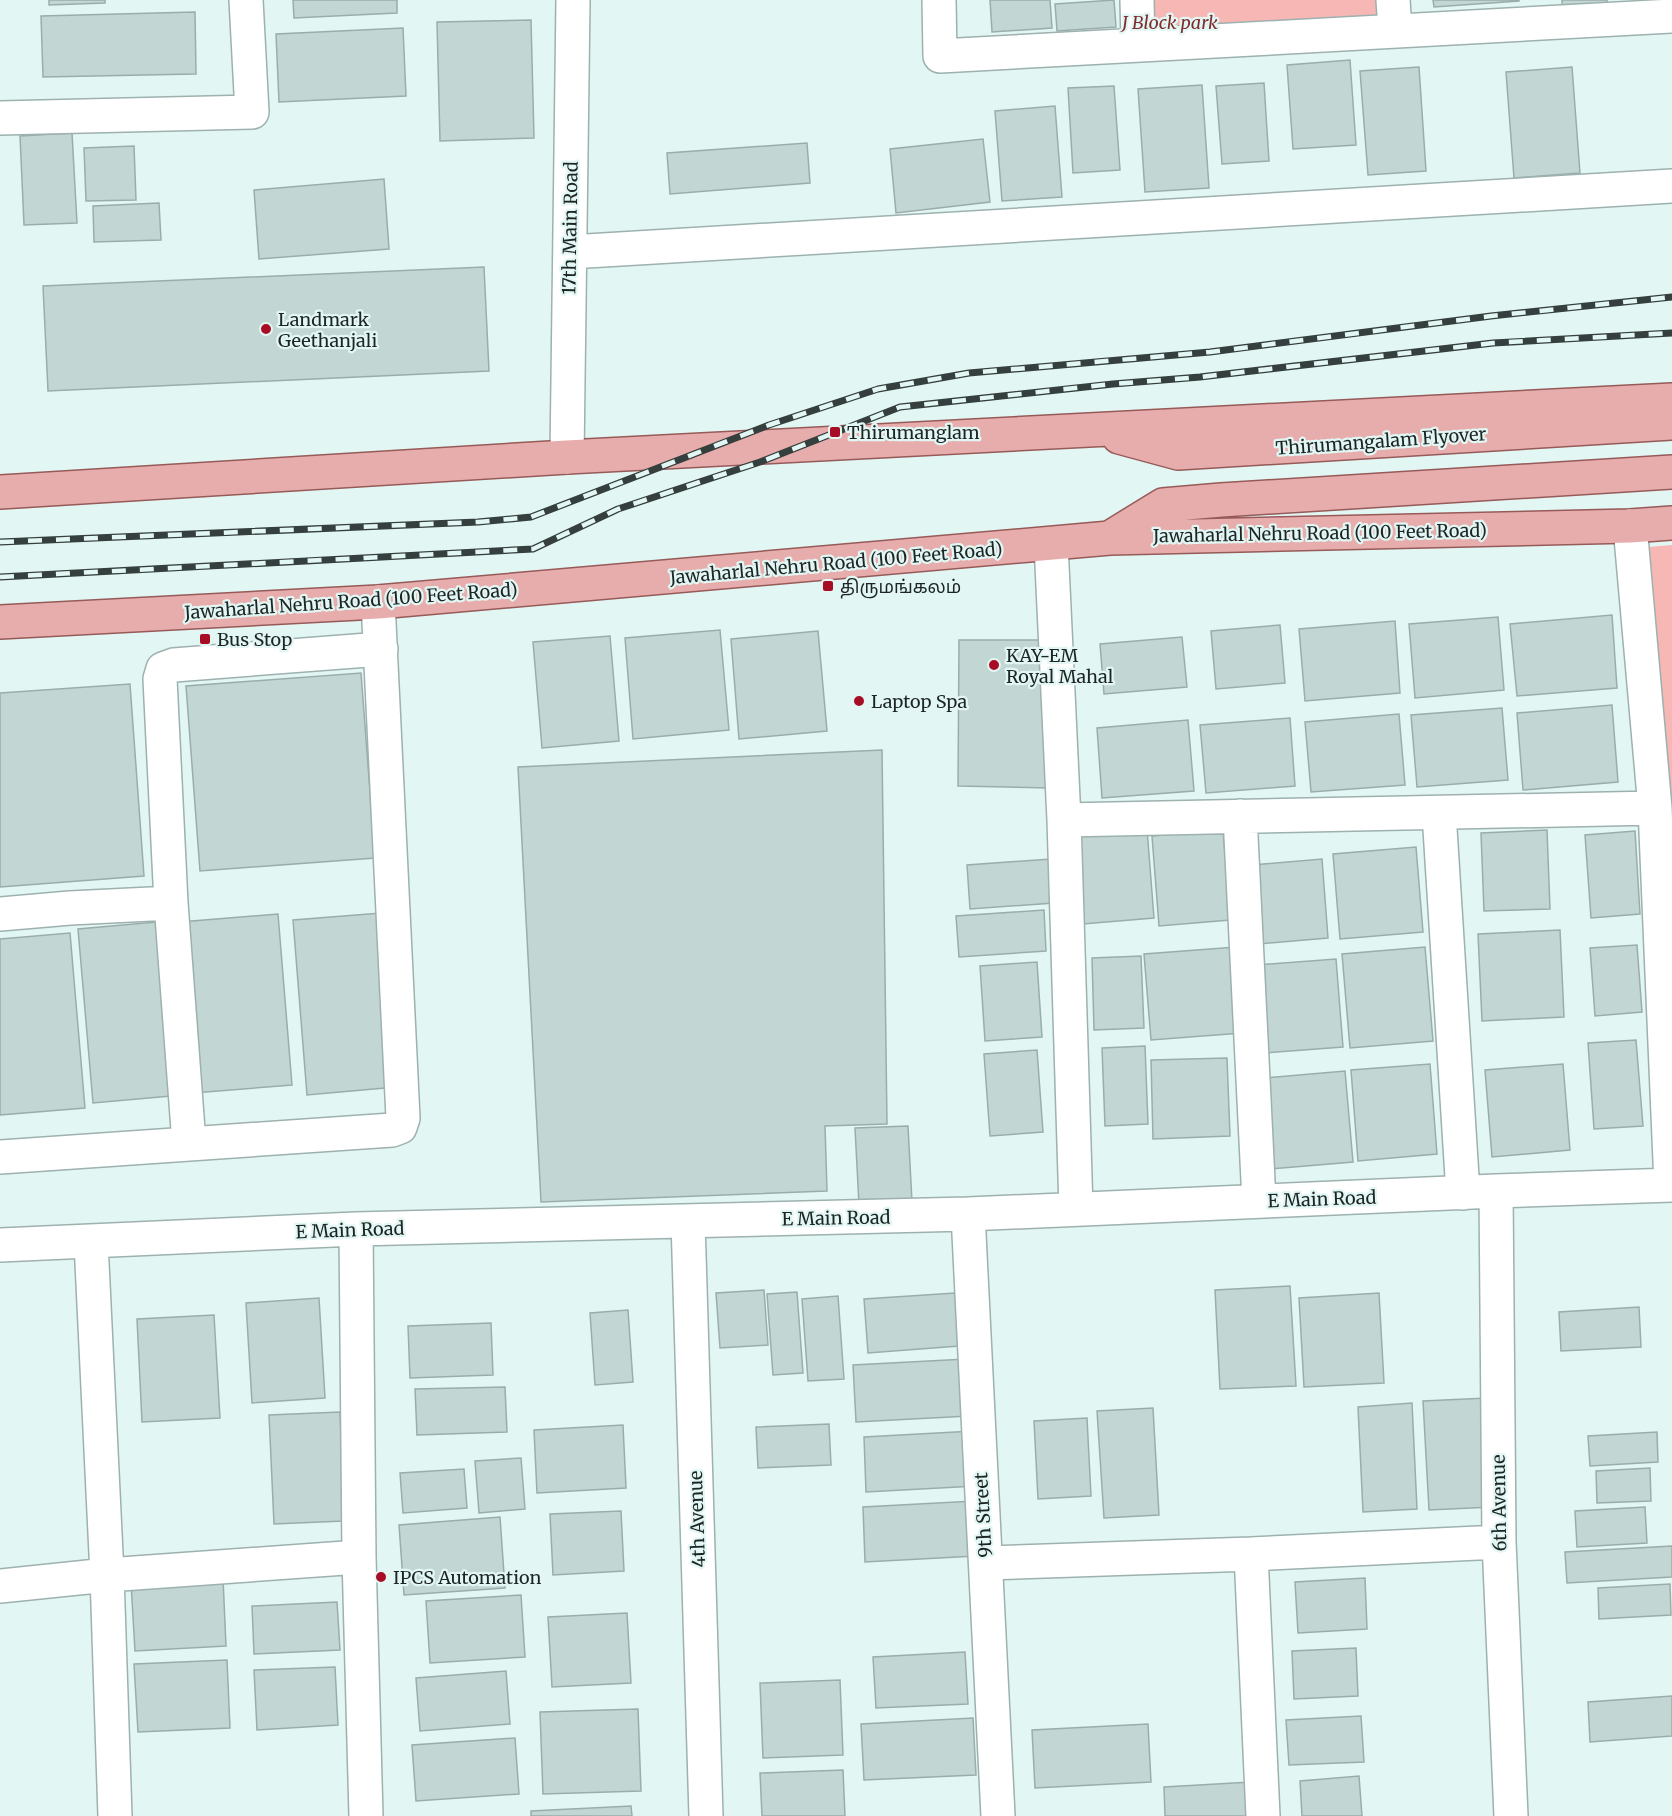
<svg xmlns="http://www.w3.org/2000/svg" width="1672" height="1816" viewBox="0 0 1672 1816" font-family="Merriweather,'Noto Sans Tamil',serif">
	<rect width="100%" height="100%" fill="#e2f7f4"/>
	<!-- green -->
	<path fill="#f7b7b4" d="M1137,0H1393L1395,30L1138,45Z
		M1672,545V908L1648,547Z"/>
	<!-- building -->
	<path fill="#c2d6d4" stroke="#9aadab" stroke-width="1.5" d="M49,0H105V3L49,5Z
		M293,0H397V13L294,18Z
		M990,0H1050L1052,28L992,32Z
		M1114,0L1116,27L1057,31L1055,4Z
		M1433,0H1519V1L1434,7Z
		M1562,0H1607V14L1563,15Z
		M195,12L196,74L43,77L41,16Z
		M531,20L534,138L440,141L437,22Z
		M403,28L406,96L279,102L276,34Z
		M1350,60L1356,145L1293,149L1287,65Z
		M1419,67L1426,171L1368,175L1360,71Z
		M1572,67L1580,173L1514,178L1506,72Z
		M1264,83L1269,161L1222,164L1216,86Z
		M1202,85L1209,188L1145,192L1138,89Z
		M1114,86L1120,170L1073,173L1068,88Z
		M1055,106L1062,197L1002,201L995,111Z
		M72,133L77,223L24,225L20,136Z
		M983,139L990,202L896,213L890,149Z
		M807,143L810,183L670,194L667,153Z
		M134,146L136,200L86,201L84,148Z
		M384,179L389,249L259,259L254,190Z
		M159,203L161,240L94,242L93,206Z
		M484,267L489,371L48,391L43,286Z
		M1612,615L1617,688L1517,696L1510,624Z
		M1498,617L1504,690L1415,698L1409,624Z
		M1395,621L1400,693L1305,701L1299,629Z
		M1280,625L1285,683L1216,689L1211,631Z
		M720,630L729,730L633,739L625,638Z
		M818,631L827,731L739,739L731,639Z
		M610,636L619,741L542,748L533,642Z
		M1182,637L1187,687L1104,694L1100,644Z
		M959,640H1051L1049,788L958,786Z
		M361,673L375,858L200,871L186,686Z
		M130,684L144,876L0,887V693Z
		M1612,705L1618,782L1523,790L1517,713Z
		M1502,708L1508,780L1417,787L1411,715Z
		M1399,714L1405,785L1311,792L1305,722Z
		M1290,718L1295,786L1206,793L1200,725Z
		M1188,720L1194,791L1102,798L1097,728Z
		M882,750L887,1124L825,1126L827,1191L541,1202L518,767Z
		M1147,829L1154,918L1083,924L1075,835Z
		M1223,830L1230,920L1159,926L1152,836Z
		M1547,830L1550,909L1484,911L1481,833Z
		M1635,831L1640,914L1591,918L1585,835Z
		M1416,847L1423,932L1340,939L1333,854Z
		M1051,859L1054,903L970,909L967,865Z
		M1322,859L1328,938L1259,944L1253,865Z
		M1044,910L1046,951L959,957L956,916Z
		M381,913L396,1087L307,1095L293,920Z
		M278,914L292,1085L194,1093L180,922Z
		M167,921L182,1095L93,1103L78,929Z
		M1560,930L1564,1017L1482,1021L1478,934Z
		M70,933L85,1108L0,1115V939Z
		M1637,945L1642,1012L1595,1016L1590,948Z
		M1236,947L1242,1033L1151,1040L1144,954Z
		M1425,947L1433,1041L1350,1048L1342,954Z
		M1141,956L1144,1028L1094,1030L1092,958Z
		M1336,959L1343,1047L1264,1053L1257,965Z
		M1037,962L1042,1037L985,1041L980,966Z
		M1636,1040L1643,1126L1594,1129L1588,1043Z
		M1145,1046L1148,1124L1105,1126L1102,1048Z
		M1037,1050L1043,1132L990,1136L984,1054Z
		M1227,1058L1230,1136L1153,1139L1151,1060Z
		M1430,1064L1437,1154L1358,1161L1351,1070Z
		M1563,1064L1570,1150L1492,1157L1485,1070Z
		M1345,1071L1353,1162L1270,1169L1263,1078Z
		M908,1126L912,1202L859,1205L855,1128Z
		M1290,1286L1296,1386L1220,1389L1215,1290Z
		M764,1290L768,1345L720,1348L716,1293Z
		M797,1292L803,1373L773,1375L767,1294Z
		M955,1293L959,1346L868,1353L864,1299Z
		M1379,1293L1384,1383L1304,1387L1299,1298Z
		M838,1296L844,1379L808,1381L802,1299Z
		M319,1298L325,1398L252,1403L246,1303Z
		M1639,1307L1641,1347L1561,1351L1559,1312Z
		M628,1310L633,1382L595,1385L590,1313Z
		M214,1315L220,1418L142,1422L137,1319Z
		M491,1323L493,1375L410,1378L408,1326Z
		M966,1359L969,1416L856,1422L853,1365Z
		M505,1387L507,1432L417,1435L415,1389Z
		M1487,1398L1492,1507L1429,1510L1423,1401Z
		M1412,1403L1417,1509L1363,1512L1358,1407Z
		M1153,1408L1159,1515L1104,1518L1097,1411Z
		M340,1412L344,1521L274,1524L269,1415Z
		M1087,1418L1091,1496L1038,1499L1034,1421Z
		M829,1424L831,1465L758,1468L756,1427Z
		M623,1425L626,1488L537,1493L534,1430Z
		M973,1431L976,1486L866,1492L864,1437Z
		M1657,1432L1658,1462L1590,1466L1588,1436Z
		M521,1458L525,1509L479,1513L475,1461Z
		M1650,1468L1651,1501L1597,1503L1596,1471Z
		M464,1469L467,1508L403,1513L400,1473Z
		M974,1501L976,1556L865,1562L863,1507Z
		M1645,1507L1647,1543L1577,1547L1575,1511Z
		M621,1511L624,1571L553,1575L550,1514Z
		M500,1517L505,1588L404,1595L399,1525Z
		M1672,1546V1577L1567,1583L1565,1552Z
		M223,1578L226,1646L135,1651L131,1583Z
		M1365,1578L1367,1629L1298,1633L1295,1582Z
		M1670,1584L1671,1615L1599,1619L1598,1588Z
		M521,1595L525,1657L430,1663L426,1601Z
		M337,1602L340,1650L254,1654L252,1606Z
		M627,1613L631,1683L552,1687L548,1617Z
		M1356,1648L1358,1696L1294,1699L1292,1651Z
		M965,1652L968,1704L876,1708L873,1657Z
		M227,1660L230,1728L138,1732L134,1664Z
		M335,1667L338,1725L257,1730L254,1670Z
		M506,1671L510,1724L420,1731L416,1678Z
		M840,1680L843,1755L763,1758L760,1683Z
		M1672,1696V1736L1590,1742L1588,1702Z
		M638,1709L641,1791L543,1794L540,1712Z
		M1361,1716L1364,1762L1289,1765L1286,1720Z
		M973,1718L976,1775L864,1780L861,1724Z
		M1148,1724L1151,1782L1035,1788L1032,1730Z
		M515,1738L519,1794L416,1801L412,1745Z
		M843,1770L845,1816H762L760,1773Z
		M1359,1776L1362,1816H1302L1300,1781Z
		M1251,1782L1252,1816H1165L1164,1787Z
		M631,1806L632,1816H531V1811Z"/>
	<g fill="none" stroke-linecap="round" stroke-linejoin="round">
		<!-- minor casing -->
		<g stroke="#9db1af" stroke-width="36">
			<path id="minor" d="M939,0L940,56L1672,16
				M1137,0L1138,45
				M1393,0L1395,30
				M0,118L252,112L246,0
				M570,252L1672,186
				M567,457L573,0
				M1630,526L1655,808L1671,1185
				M1051,544L1064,820L1076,1209
				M1439,813L1463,1193
				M1240,816L1259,1201
				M1064,820L1655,808
				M171,903L189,1143
				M0,914L70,908L171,903L160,679L163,669L174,665L381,649
				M0,1157L392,1130L400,1127L403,1118L378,602
				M1496,1191L1499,1542L1511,1816
				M968,1214L998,1816
				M688,1221L706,1816
				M356,1229L359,1557L366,1816
				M91,1242L107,1575L115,1816
				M0,1245L356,1229L968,1214L1496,1191L1672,1185
				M1251,1554L1263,1816
				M986,1563L1251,1554L1499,1542
				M0,1586L107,1575L359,1557"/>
		</g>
		<!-- primary casing -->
		<g stroke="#965a59" stroke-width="36">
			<path id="primary" d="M1119,437L1178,453L1672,423
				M0,492L567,457L1672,400
				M1111,537L1163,505L1221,500L1672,472
				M0,622L378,602L1110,538L1630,526L1672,523"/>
		</g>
		<!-- minor -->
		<use href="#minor" stroke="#fff" stroke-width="33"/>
		<!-- primary -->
		<use href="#primary" stroke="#e7adac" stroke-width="33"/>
		<!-- rail casing -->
		<g stroke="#353f3d" stroke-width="7">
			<path id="rail" d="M0,542L478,522L531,517L769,425L878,389L969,373L1210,352L1491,316L1672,297
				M0,577L533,549L618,509L760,462L900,407L1113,384L1200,377L1493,343L1672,333"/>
		</g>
		<!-- rail -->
		<use href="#rail" stroke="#e2f7f4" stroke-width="4.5" stroke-dasharray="14" stroke-linecap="butt"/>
	</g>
	<!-- markers -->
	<g fill="#a70e26" stroke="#e2f7f4" stroke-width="2">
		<circle cx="266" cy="329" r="6"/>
		<rect x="829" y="426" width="12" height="12" rx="3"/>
		<rect x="822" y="580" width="12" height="12" rx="3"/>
		<rect x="199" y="633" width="12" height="12" rx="3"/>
		<circle cx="994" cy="665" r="6"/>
		<circle cx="859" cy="701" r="6"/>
		<circle cx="381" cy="1577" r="6"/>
	</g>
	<g text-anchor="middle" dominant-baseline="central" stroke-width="4.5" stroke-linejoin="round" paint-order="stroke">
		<!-- park labels -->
		<g font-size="18" font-style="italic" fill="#802b2e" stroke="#e2f7f4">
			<text x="1170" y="22">J Block park</text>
		</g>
		<!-- street labels -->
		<g font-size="18" fill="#1d2524" stroke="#e2f7f4">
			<text transform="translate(570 228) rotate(-89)">17th Main Road</text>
			<text transform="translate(1381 441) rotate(-4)">Thirumangalam Flyover</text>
			<text transform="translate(1320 533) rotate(-1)">Jawaharlal Nehru Road (100 Feet Road)</text>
			<text transform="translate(836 563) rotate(-5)">Jawaharlal Nehru Road (100 Feet Road)</text>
			<text transform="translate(351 601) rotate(-4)">Jawaharlal Nehru Road (100 Feet Road)</text>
			<text transform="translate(1322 1199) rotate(-2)">E Main Road</text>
			<text transform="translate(836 1218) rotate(-1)">E Main Road</text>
			<text transform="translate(350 1230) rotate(-2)">E Main Road</text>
			<text transform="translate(1499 1503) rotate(-91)">6th Avenue</text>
			<text transform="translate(983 1515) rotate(-93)">9th Street</text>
			<text transform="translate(697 1519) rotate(-92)">4th Avenue</text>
		</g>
		<!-- poi labels -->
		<g font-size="18" fill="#1d2524" stroke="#e2f7f4" text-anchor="start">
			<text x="278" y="319">Landmark<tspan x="278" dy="21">Geethanjali</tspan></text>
			<text x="847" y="432">Thirumanglam</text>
			<text x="840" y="586">திருமங்கலம்</text>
			<text x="217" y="639">Bus Stop</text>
			<text x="1006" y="655">KAY-EM<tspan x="1006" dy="21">Royal Mahal</tspan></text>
			<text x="871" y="701">Laptop Spa</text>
			<text x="393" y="1577">IPCS Automation</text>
		</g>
	</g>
</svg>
